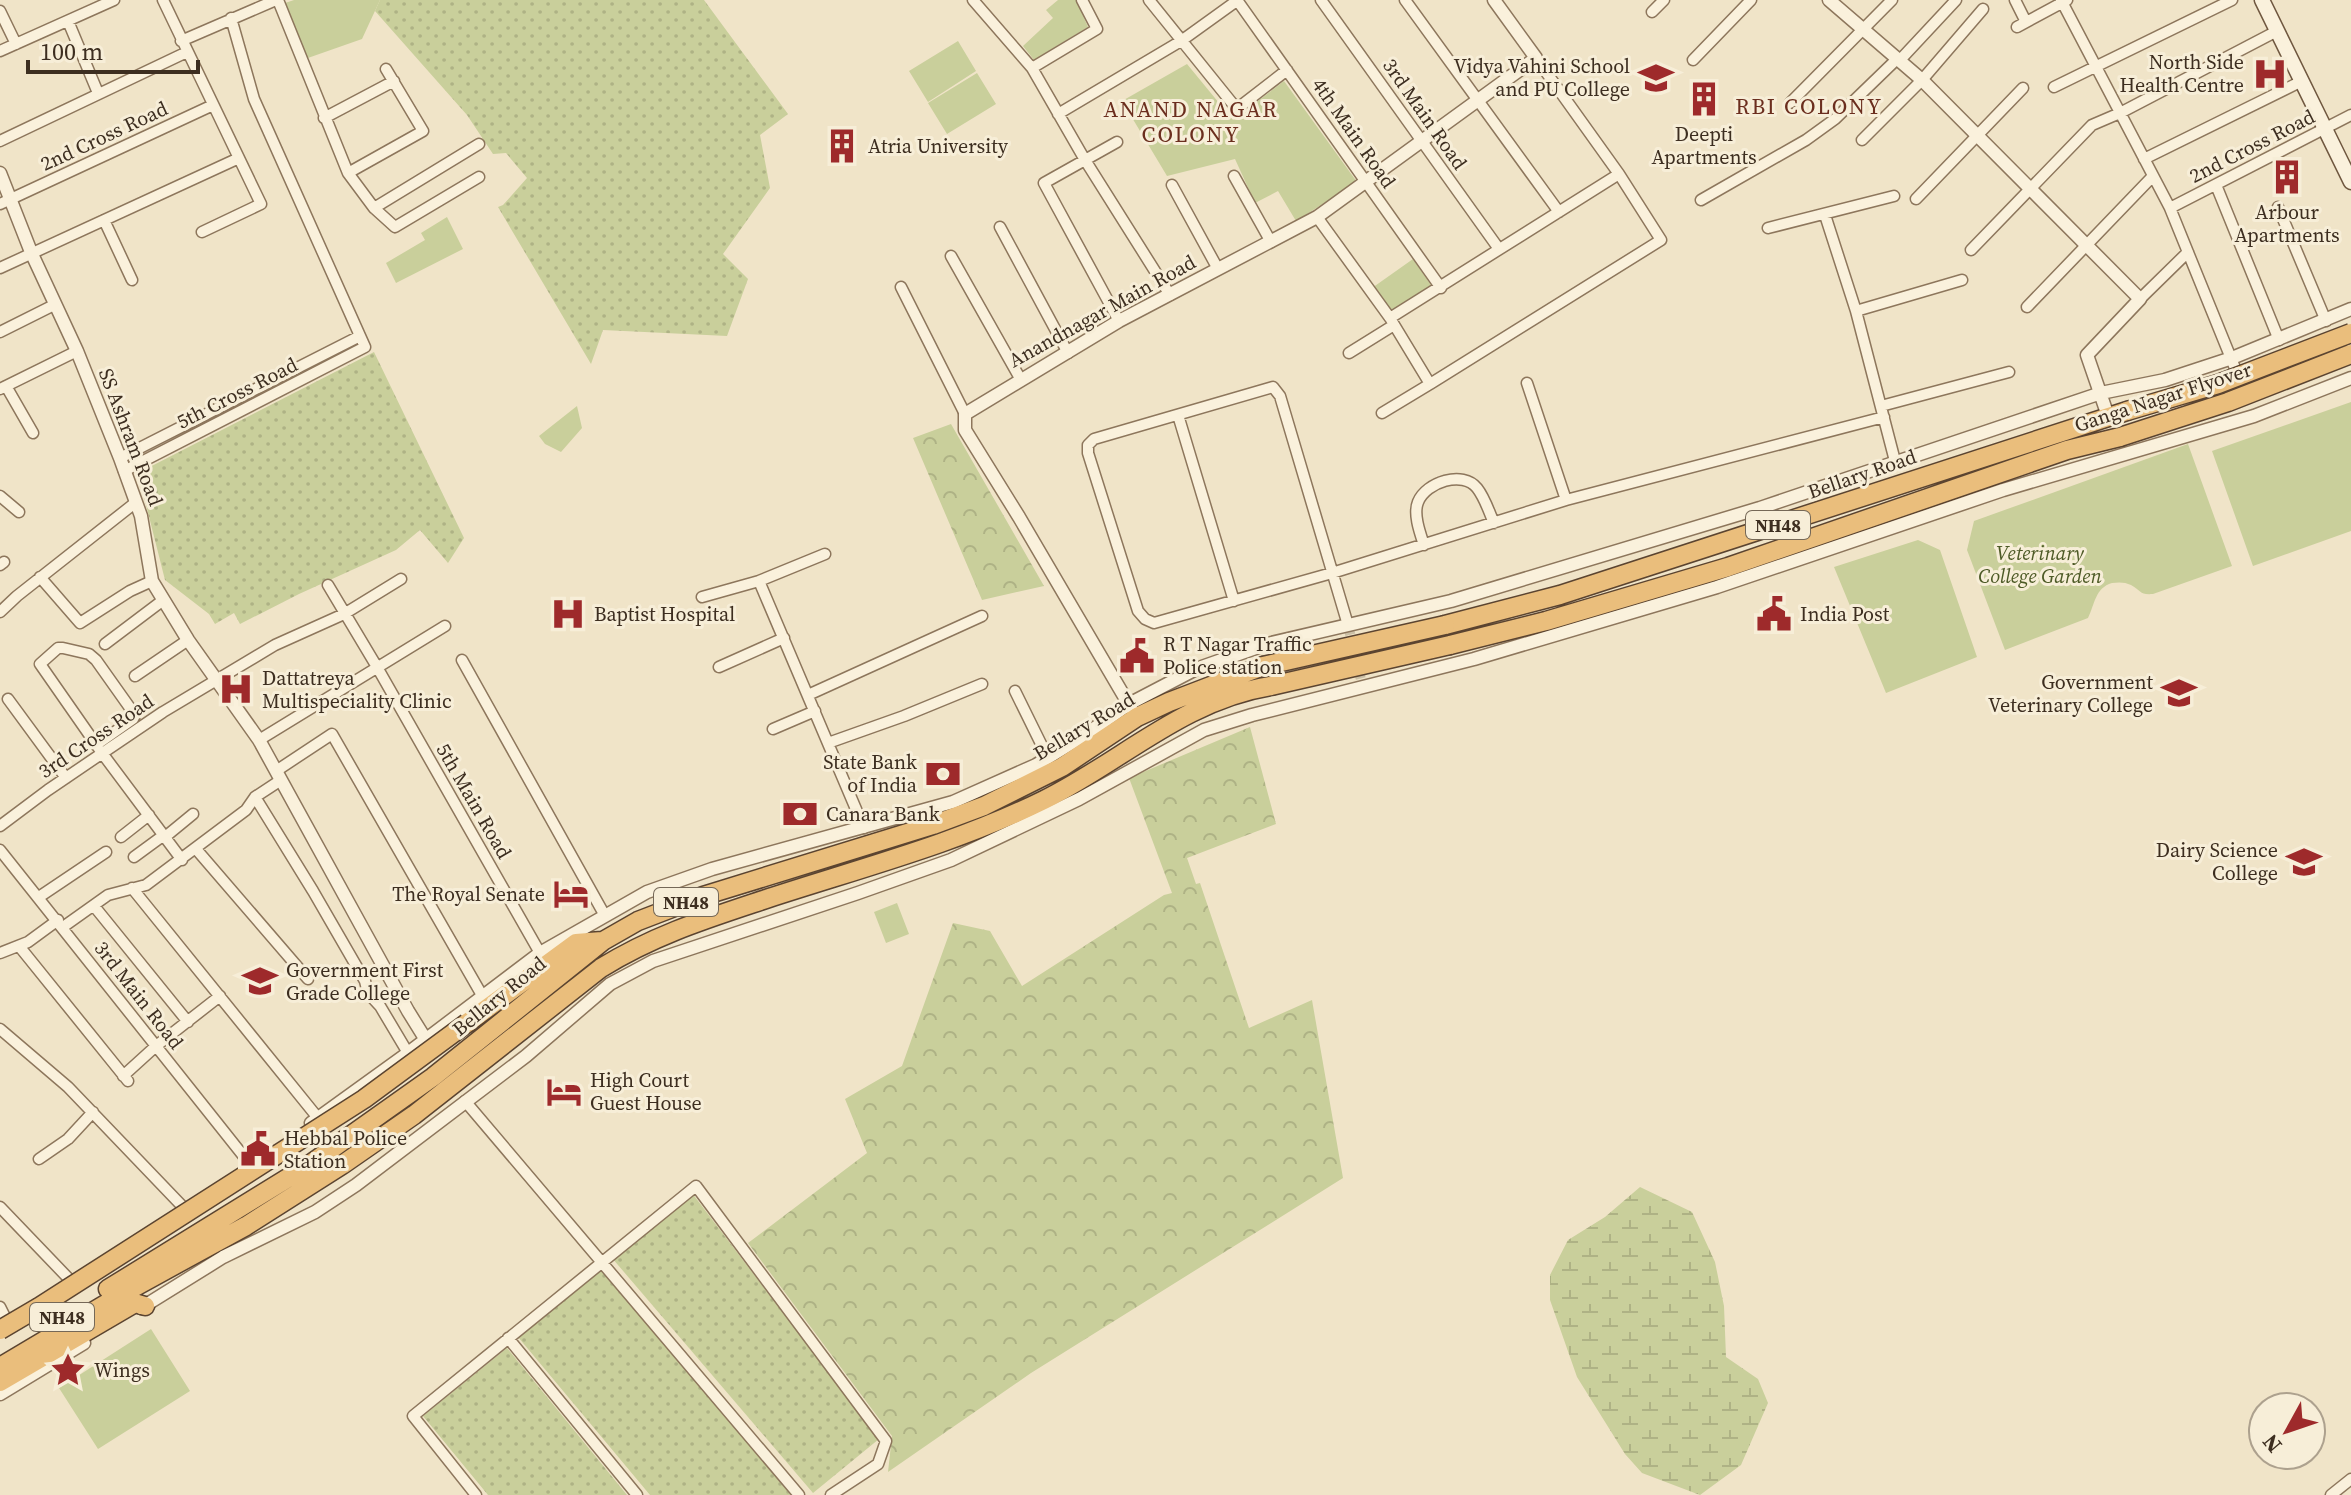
<svg xmlns="http://www.w3.org/2000/svg" width="2351" height="1495" viewBox="0 0 2351 1495" font-family="'Source Serif 4',serif">
	<defs>
		<pattern id="grass-dots" width="8" height="8" patternUnits="userSpaceOnUse" patternTransform="scale(2)"><rect width="8" height="8" fill="#c9cf9b"/><path d="M2 2h.1M6 6h.1" fill="none" stroke="#aeb285" stroke-width="1.8" stroke-linecap="round"/></pattern>
		<pattern id="forest-crowns" width="20" height="18" patternUnits="userSpaceOnUse" patternTransform="scale(2)"><rect width="20" height="18" fill="#c9cf9b"/><path d="M2 6a3 3 0 1 1 6 0M12 15a3 3 0 1 1 6 0" fill="none" stroke="#aeb285"/></pattern>
		<pattern id="wetland-marsh" width="20" height="14" patternUnits="userSpaceOnUse" patternTransform="scale(2)"><rect width="20" height="14" fill="#c9cf9b"/><path d="M1 5h8M5 5V1M11 12h8M15 12V8" fill="none" stroke="#aeb285"/></pattern>
	</defs>
	<rect width="100%" height="100%" fill="#f0e4c8"/>
	<!-- grass -->
	<path fill="url(#grass-dots)" d="M380,0H704L788,114L760,135L770,188L723,254L748,279L727,336L603,330L591,364L498,207L503,205L527,178L506,153L493,154L467,115L375,11Z
		M374,352L464,538L448,563L420,530L396,550L299,594L240,624L234,613L215,624L209,614L165,580L138,473Z
		M692,1193L879,1439L813,1493L612,1258Z
		M601,1268L791,1495H650L518,1337Z
		M507,1348L627,1495H488L423,1416Z"/>
	<!-- forest -->
	<path fill="url(#forest-crowns)" d="M951,424L1044,586L982,600L913,438Z
		M1250,727L1276,824L1187,858L1196,884L1200,883L1249,1028L1312,1000L1343,1178L1031,1373L888,1472L892,1436L748,1243L867,1153L845,1099L902,1066L953,923L990,931L1022,986L1164,895L1172,893L1129,778Z"/>
	<!-- wetland -->
	<path fill="url(#wetland-marsh)" d="M1640,1187L1692,1212L1715,1262L1724,1306L1726,1357L1758,1379L1768,1403L1741,1465L1700,1495L1642,1473L1625,1454L1577,1377L1550,1300V1275L1568,1240L1605,1217Z"/>
	<!-- green -->
	<path fill="#c9cf9b" d="M294,0H380L362,39L305,59L285,3Z
		M1058,0H1076L1088,27L1034,60L1023,46L1053,18L1046,10Z
		M958,41L976,71L928,102L909,71Z
		M1187,64L1233,120L1284,81L1357,182L1296,221L1278,191L1255,203L1235,159L1167,176L1122,101Z
		M977,73L996,104L947,134L928,103Z
		M447,217L463,249L396,283L386,263L425,240L421,233Z
		M1413,259L1433,288L1391,313L1372,288Z
		M2351,402V531L2253,566L2212,451Z
		M577,406L582,428L561,452L545,444L539,436Z
		M2188,444L2232,566L2153,594C2139,595 2142,591 2131,585C2125,582 2119,582 2112,583C2095,588 2095,604 2088,618L2005,650L1967,550L1974,521Z
		M1918,540L1940,550L1977,657L1886,693L1834,567Z
		M897,903L909,934L886,943L874,912Z
		M151,1329L190,1391L98,1449L59,1388Z"/>
	<g fill="none" stroke-linecap="round" stroke-linejoin="round">
		<!-- minor-tunnel -->
		<path stroke="#ccc0a6" stroke-width="10" stroke-dasharray="10 5" stroke-linecap="butt" d="M1348,625L1363,688"/>
		<!-- minor casing -->
		<g stroke="#8d765c" stroke-width="13">
			<path id="minor" d="M163,0L261,204L202,232
				M278,0L348,173L374,208L395,227L479,177
				M973,0L1032,68L1085,160L1170,295
				M1149,0L1232,103L1238,108L1287,70
				M1237,0L1441,288
				M1321,0L1499,249
				M1405,0L1559,212
				M2015,0L2026,22
				M2061,0L2170,208L2239,378
				M0,11L16,44
				M1652,12L1664,0
				M68,21L98,93
				M2017,27L2067,0
				M181,41L276,0
				M0,51L114,0
				M1536,58L1619,174L1661,240L1430,384L1390,318L1619,174
				M1693,60L1751,0
				M1900,60L1956,0
				M1032,68L1097,29L1082,0
				M2054,87L2232,0
				M1790,103L1892,0
				M1058,114L1181,41L1238,0
				M324,118L394,81
				M1862,140L1922,80L1983,9
				M0,141L187,52
				M1117,142L1044,183L1119,321
				M2144,159L2302,81
				M348,173L423,131L386,69
				M1234,176L1271,242
				M1172,185L1218,269
				M2216,185L2279,340
				M1916,199L2023,88
				M1701,200L1806,140L1835,119L1898,58
				M0,204L213,105
				M2278,207L2326,321
				M374,208L479,144
				M2170,208L2351,115
				M1825,215L1856,311L1895,461
				M1317,217L1390,318
				M104,220L132,280
				M1000,227L1068,353
				M1768,228L1894,196
				M1971,250L2092,125L2120,113L2277,31
				M951,256L1021,380
				M0,268L239,158
				M901,287L965,414
				M2140,299L2188,252
				M2027,307L2153,176
				M1856,311L1962,280
				M0,332L54,305
				M1349,353L1394,325
				M1527,383L1566,500
				M6,386L33,433
				M0,389L77,351
				M1881,406L2009,372
				M1382,413L1430,384
				M1178,415L1234,601
				M120,458L360,336
				M124,471L365,347L254,99L231,18
				M0,496L19,512
				M1424,545C1420,533 1413,514 1418,502C1426,482 1463,470 1477,488C1485,498 1489,512 1494,523
				M0,565L4,562
				M40,577L80,623L130,591L152,581
				M759,581L864,828
				M328,585L377,667L540,953
				M702,597L759,581L825,554
				M0,612L17,596L135,503
				M1348,625L1280,396L1273,387L1094,439L1088,445V453L1138,611L1145,619L1154,623L1332,573L1566,500L1884,417
				M105,644L162,601
				M462,660L604,914
				M719,667L784,638
				M135,676L188,640
				M1015,691L1048,758
				M808,695L982,616
				M8,699L66,778
				M773,729L815,711
				M259,740L445,626
				M828,743L904,716L982,684
				M96,745L133,719L135,715L96,660L89,654L63,648H58L40,664L102,753L182,860
				M276,771L332,734L483,997
				M255,797L313,891L365,981L368,993L380,1006L408,1053
				M0,826L48,790L163,712L275,645L344,614L401,579
				M121,837L149,815
				M165,837L193,814
				M196,849L308,979
				M0,850L249,1163
				M134,857L164,835
				M132,888L318,1118
				M39,897L106,852
				M94,906L188,1022
				M63,927L108,895L146,885L246,810L255,797L281,780
				M19,946L128,1081
				M0,953L28,942L58,920
				M0,1029L68,1087L183,1207
				M123,1076L156,1046L220,996
				M465,1101L799,1495
				M39,1159L68,1139L93,1112
				M0,1207L70,1280
				M0,1307L6,1319
				M508,1338L637,1495
				M476,1495L413,1416L696,1186L886,1441L878,1464L831,1495
				M2331,1495L2351,1479"/>
		</g>
		<!-- tertiary casing -->
		<g stroke="#8d765c" stroke-width="15">
			<path id="tertiary" d="M1829,0L1922,80L2140,299L2087,355L2108,416
				M0,173L31,252L77,351L120,458L141,516L152,581L188,640L259,740L408,1011L426,1040
				M1131,708L1019,517L965,430V414L1119,321L1317,217L1536,58L1494,0
				M311,1123L408,1053L540,953L647,892L712,869L953,802L1036,765L1085,735L1129,704L1196,669L1267,644L1451,601L1760,508L2101,393L2165,380L2232,358L2351,309
				M141,1308L223,1257L315,1212L356,1185L526,1056L610,984L653,961L858,893L951,860L1079,799L1204,730L1252,715L1474,659L1717,587L2003,490L2254,416L2351,378
				M0,1394L84,1343"/>
		</g>
		<!-- secondary casing -->
		<g stroke="#6f573f" stroke-width="17">
			<path id="secondary" d="M2262,0L2351,182"/>
		</g>
		<!-- trunk casing -->
		<g stroke="#5b4430" stroke-width="21">
			<path id="trunk" d="M1445,625L1560,595L2127,411
				M1450,645L1546,621L1728,567L2067,450L2120,437
				M467,1023L576,943L602,941
				M108,1289L309,1165L433,1077L603,941L638,921L703,896L933,825L984,806L1062,767L1137,717L1169,702L1263,666
				M0,1367L131,1289L246,1226L342,1165L414,1115L601,968C656,934 709,918 769,898C861,868 957,843 1044,800C1121,762 1183,700 1271,686
				M0,1382L135,1303L145,1306"/>
		</g>
		<!-- minor -->
		<use href="#minor" stroke="#faf1dc" stroke-width="10"/>
		<!-- tertiary -->
		<use href="#tertiary" stroke="#faf1dc" stroke-width="12"/>
		<!-- secondary -->
		<use href="#secondary" stroke="#faf1dc" stroke-width="14"/>
		<!-- trunk -->
		<use href="#trunk" stroke="#eabe7c" stroke-width="18"/>
		<!-- trunk-bridge casing -->
		<g stroke="#5b4430" stroke-width="21" stroke-linecap="butt">
			<path id="trunk-bridge" d="M2127,411L2218,384L2351,333
				M2120,437L2228,402L2351,354
				M1263,666L1445,625
				M1271,686L1450,645
				M0,1330L39,1307L364,1099L467,1023"/>
		</g>
		<!-- trunk-bridge -->
		<use href="#trunk-bridge" stroke="#eabe7c" stroke-width="18"/>
	</g>
	<!-- icons -->
	<defs>
		<g id="hospital-bare" transform="scale(2.76)"><path d="M-5-5h3v3.5h4V-5h3V5h-3V1.5h-4V5h-3Z" fill="#9e2a2b" stroke="#f7eed8" stroke-width="2.5" paint-order="stroke"/></g>
		<g id="university-bare" transform="scale(2.76)"><path d="M0-5L7-2L0 1L-7-2ZM-4 1L0 2.5L4 1V4Q0 6-4 4Z" fill="#9e2a2b" stroke="#f7eed8" stroke-width="2.5" paint-order="stroke"/></g>
		<g id="building-bare" transform="scale(2.76)"><path d="M-4-6H4V6H1V3H-1V6H-4ZM-2.5-4.3h1.7v1.8h-1.7ZM.8-4.3h1.7v1.8H.8ZM-2.5-1h1.7V.8h-1.7ZM.8-1h1.7V.8H.8Z" fill="#9e2a2b" stroke="#f7eed8" stroke-width="2.5" paint-order="stroke"/></g>
		<g id="civic-bare" transform="scale(2.76)"><path d="M-.6-6.5H3V-4.5H.6V-3L4-1V1h2V6H-6V1h2V-1L-.6-3ZM-1.2 2.5V6h2.4V2.5Z" fill="#9e2a2b" stroke="#f7eed8" stroke-width="2.5" paint-order="stroke"/></g>
		<g id="bank-bare" transform="scale(2.76)"><path d="M-6-4H6V4H-6ZM0-2.3a2.3 2.3 0 1 0 0 4.6a2.3 2.3 0 1 0 0-4.6Z" fill="#9e2a2b" stroke="#f7eed8" stroke-width="2.5" paint-order="stroke"/></g>
		<g id="hotel-bare" transform="scale(2.76)"><path d="M-6-4.5h1.5V1H6V5H4.5V3h-9V5H-6ZM-4 0a1.8 1.8 0 1 1 3.6 0ZM.5 0V-2.5h3Q6-2.5 6 0Z" fill="#9e2a2b" stroke="#f7eed8" stroke-width="2.5" paint-order="stroke"/></g>
		<g id="sight-bare" transform="scale(2.76)"><path d="M0-6L1.8-2.2L6-1.7L2.9 1.2L3.7 5.4L0 3.3L-3.7 5.4L-2.9 1.2L-6-1.7L-1.8-2.2Z" fill="#9e2a2b" stroke="#f7eed8" stroke-width="2.5" paint-order="stroke"/></g>
	</defs>
	<g fill-rule="evenodd">
		<use href="#hospital-bare" x="2270" y="74"/>
		<use href="#university-bare" x="1656" y="78"/>
		<use href="#building-bare" x="1704" y="99"/>
		<use href="#building-bare" x="842" y="146"/>
		<use href="#building-bare" x="2287" y="177"/>
		<use href="#hospital-bare" x="568" y="614"/>
		<use href="#civic-bare" x="1774" y="614"/>
		<use href="#civic-bare" x="1137" y="656"/>
		<use href="#hospital-bare" x="236" y="689"/>
		<use href="#university-bare" x="2179" y="693"/>
		<use href="#bank-bare" x="943" y="774"/>
		<use href="#bank-bare" x="800" y="814"/>
		<use href="#university-bare" x="2304" y="862"/>
		<use href="#hotel-bare" x="571" y="894"/>
		<use href="#university-bare" x="260" y="981"/>
		<use href="#hotel-bare" x="564" y="1092"/>
		<use href="#civic-bare" x="258" y="1149"/>
		<use href="#sight-bare" x="68" y="1370"/>
	</g>
	<g text-anchor="middle" dominant-baseline="central" stroke-width="6" stroke-linejoin="round" paint-order="stroke">
		<!-- shield labels -->
		<g fill="#f7eed8" stroke="#756857" stroke-width="2">
			<rect x="1746" y="511" width="64" height="28" rx="6"/>
			<rect x="654" y="888" width="64" height="28" rx="6"/>
			<rect x="30" y="1303" width="64" height="28" rx="6"/>
		</g>
		<g font-size="18" font-weight="bold" fill="#3d2e20">
			<text x="1778" y="525">NH48</text>
			<text x="686" y="902">NH48</text>
			<text x="62" y="1317">NH48</text>
		</g>
		<!-- poi labels -->
		<g font-size="20" fill="#3d2e20" stroke="#f7eed8" text-anchor="start">
			<text x="2244" y="62" text-anchor="end">North Side<tspan x="2244" dy="23">Health Centre</tspan></text>
			<text x="1630" y="66" text-anchor="end">Vidya Vahini School<tspan x="1630" dy="23">and PU College</tspan></text>
			<text x="1704" y="134" text-anchor="middle">Deepti<tspan x="1704" dy="23">Apartments</tspan></text>
			<text x="868" y="146">Atria University</text>
			<text x="2287" y="212" text-anchor="middle">Arbour<tspan x="2287" dy="23">Apartments</tspan></text>
			<text x="594" y="614">Baptist Hospital</text>
			<text x="1800" y="614">India Post</text>
			<text x="1163" y="644">R T Nagar Traffic<tspan x="1163" dy="23">Police station</tspan></text>
			<text x="262" y="678">Dattatreya<tspan x="262" dy="23">Multispeciality Clinic</tspan></text>
			<text x="2153" y="682" text-anchor="end">Government<tspan x="2153" dy="23">Veterinary College</tspan></text>
			<text x="917" y="762" text-anchor="end">State Bank<tspan x="917" dy="23">of India</tspan></text>
			<text x="826" y="814">Canara Bank</text>
			<text x="2278" y="850" text-anchor="end">Dairy Science<tspan x="2278" dy="23">College</tspan></text>
			<text x="545" y="894" text-anchor="end">The Royal Senate</text>
			<text x="286" y="970">Government First<tspan x="286" dy="23">Grade College</tspan></text>
			<text x="590" y="1080">High Court<tspan x="590" dy="23">Guest House</tspan></text>
			<text x="284" y="1138">Hebbal Police<tspan x="284" dy="23">Station</tspan></text>
			<text x="94" y="1370">Wings</text>
		</g>
		<!-- street labels -->
		<g font-size="20" fill="#3d2e20" stroke="#f7eed8">
			<text transform="translate(1425 114) rotate(55)">3rd Main Road</text>
			<text transform="translate(1354 133) rotate(55)">4th Main Road</text>
			<text transform="translate(104 136) rotate(-25)">2nd Cross Road</text>
			<text transform="translate(2252 146) rotate(-27)">2nd Cross Road</text>
			<text transform="translate(1102 311) rotate(-29)">Anandnagar Main Road</text>
			<text transform="translate(237 393) rotate(-27)">5th Cross Road</text>
			<text transform="translate(2163 397) rotate(-18)">Ganga Nagar Flyover</text>
			<text transform="translate(131 437) rotate(69)">SS Ashram Road</text>
			<text transform="translate(1862 474) rotate(-19)">Bellary Road</text>
			<text transform="translate(1084 726) rotate(-31)">Bellary Road</text>
			<text transform="translate(96 736) rotate(-34)">3rd Cross Road</text>
			<text transform="translate(474 801) rotate(60)">5th Main Road</text>
			<text transform="translate(139 995) rotate(52)">3rd Main Road</text>
			<text transform="translate(499 996) rotate(-39)">Bellary Road</text>
		</g>
		<!-- park labels -->
		<g font-size="20" font-style="italic" fill="#4d5a26" stroke="#f7eed8">
			<text x="2040" y="553">Veterinary<tspan x="2040" dy="23">College Garden</tspan></text>
		</g>
		<!-- neighbourhood labels -->
		<g font-size="22" letter-spacing="2" fill="#6b2e1e" stroke="#f7eed8">
			<text x="1809" y="106">RBI COLONY</text>
			<text x="1191" y="109">ANAND NAGAR<tspan x="1191" dy="25">COLONY</tspan></text>
		</g>
	</g>
	<!-- north arrow -->
	<g transform="translate(2287 1431) rotate(230)"><circle r="38" fill="#f7eed8" stroke="#ada18e" stroke-width="2"/>
	<path d="M0-6L14 30L0 20L-14 30Z" fill="#9e2a2b"/>
	<text y="-12" font-size="22" font-weight="bold" text-anchor="middle" fill="#3d2e20">N</text>
	</g>
	<!-- scale -->
	<path d="M28 60v12h170v-12" fill="none" stroke="#3d2e20" stroke-width="4"/>
	<text x="40" y="60" font-size="24" fill="#3d2e20" stroke="#f7eed8" stroke-width="6" paint-order="stroke">100 m</text>
</svg>
